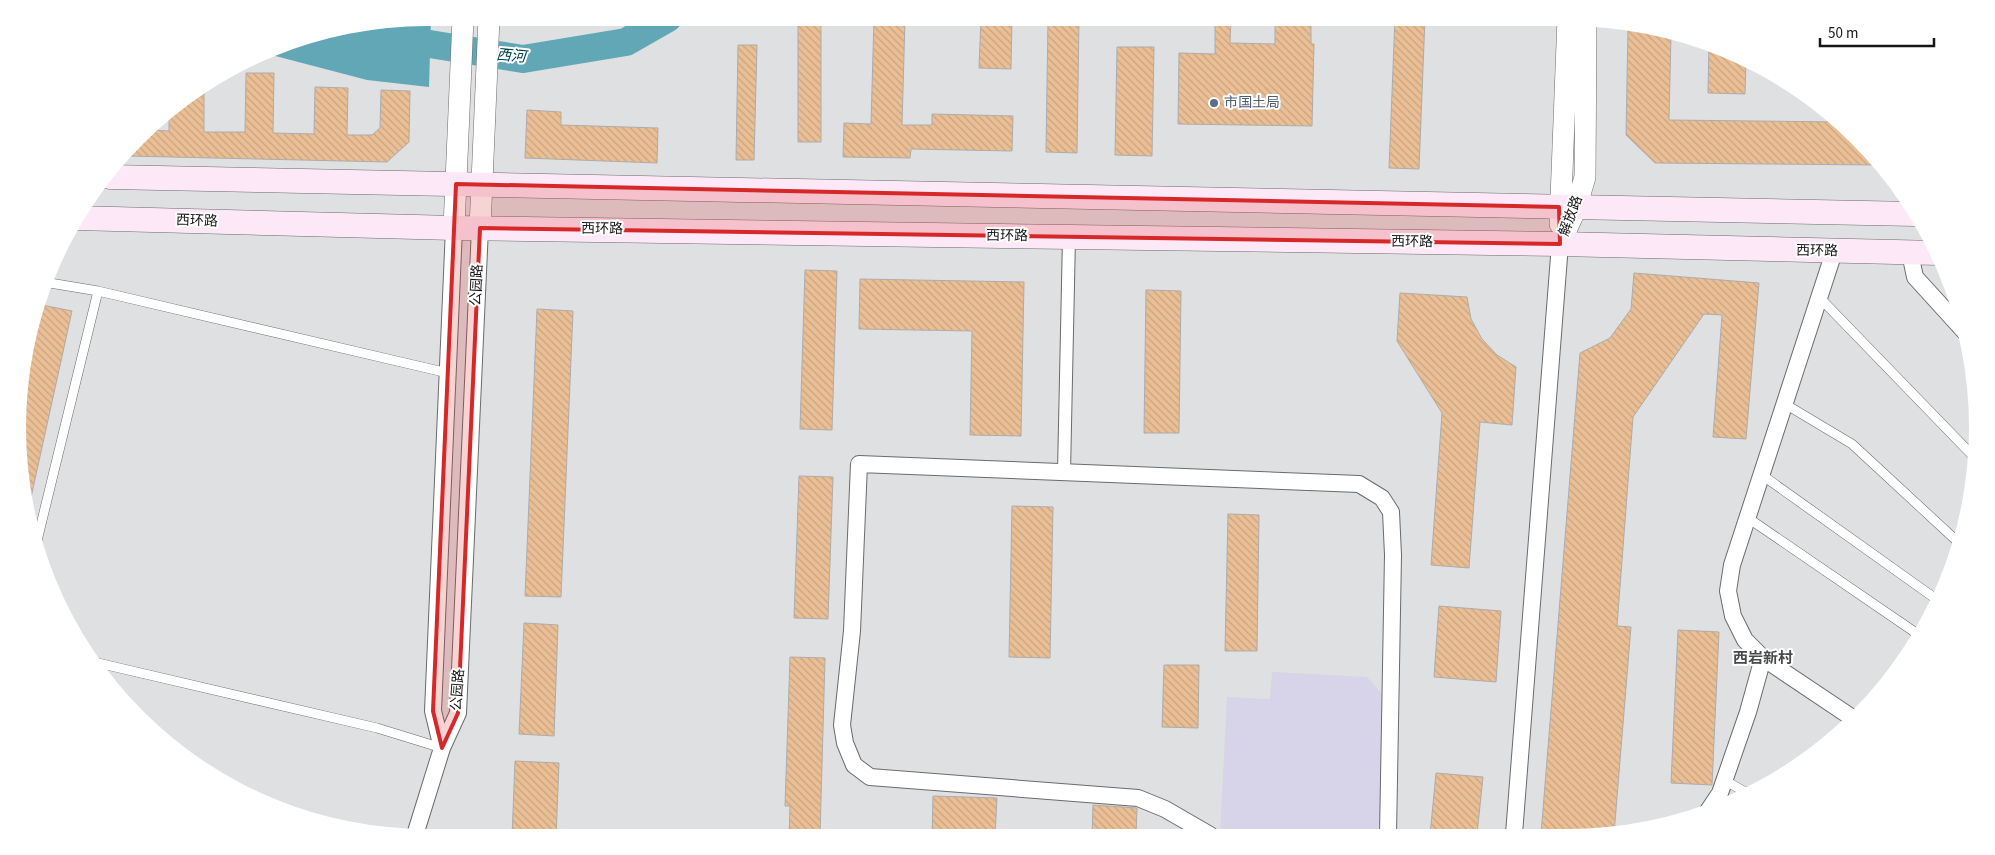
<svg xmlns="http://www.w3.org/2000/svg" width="1995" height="855" viewBox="0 0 1995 855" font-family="'Source Sans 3','Noto Sans SC',sans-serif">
	<defs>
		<pattern id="building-back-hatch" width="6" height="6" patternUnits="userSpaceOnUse" patternTransform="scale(1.25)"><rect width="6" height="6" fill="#eabf95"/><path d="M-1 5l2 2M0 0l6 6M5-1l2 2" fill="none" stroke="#c8a380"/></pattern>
	</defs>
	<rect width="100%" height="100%" fill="#dfe0e1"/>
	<!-- education -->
	<path fill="#d7d3e8" d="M1272,672L1367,677L1383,695L1381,828L1375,835H1220L1227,697L1270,699Z"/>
	<!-- water -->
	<path fill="#61a7b6" d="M431,18L429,87L367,80L264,53L295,39Z"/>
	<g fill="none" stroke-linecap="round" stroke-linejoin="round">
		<!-- river -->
		<path stroke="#61a7b6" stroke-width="28" d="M392,38L523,59L626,42L668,18"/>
	</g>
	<!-- building -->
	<path fill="url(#building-back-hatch)" stroke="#aeacab" d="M798,18H821V142H798Z
		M874,18H905L902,125H932V114L1013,116L1012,151L911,149L910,158L843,157L844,123L871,124Z
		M981,18H1012L1011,69L979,68Z
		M1048,18H1079L1077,153L1046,152Z
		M1215,18H1231L1230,43L1275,44V18H1311V44H1314L1312,126L1178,124L1179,53L1215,54Z
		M1395,18H1425L1419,169L1389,168Z
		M1628,28L1671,35L1669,120L1840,122L1881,165L1655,163L1626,135Z
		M1709,44L1746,60L1745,94L1708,93Z
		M738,45H757L754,160H736Z
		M1117,47H1154L1152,156L1115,155Z
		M246,73H274L273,133L314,134L315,87L348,88L347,135H372L380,128L381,90L410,91L409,142L387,162L127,156L148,130L169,131V110L204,85V132H245Z
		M527,110L561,112V125L658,128L657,163L525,158Z
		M805,270L837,271L832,430L800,429Z
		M1634,273L1759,283L1746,439L1713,437L1722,315L1704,314L1633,417L1617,626L1631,627L1614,834H1541L1580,353L1610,338L1631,309Z
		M860,279L1024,282L1021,436L970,435L972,331L859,329Z
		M1146,290L1181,291L1179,433H1144Z
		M1400,293L1467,297L1471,319L1482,339L1497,355L1516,367L1512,425L1480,422L1469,568L1431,565L1442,413L1397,341Z
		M42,305L72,311L28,511L21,481L25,348Z
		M537,309L573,311L561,597L525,596Z
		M799,476L833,477L828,619L794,618Z
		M1012,506L1053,507L1050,658L1009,657Z
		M1228,514L1259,515L1257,651H1225Z
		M1439,606L1501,611L1496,682L1434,677Z
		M524,623L558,625L554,736L519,734Z
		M1678,630L1719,632L1712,785L1671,783Z
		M790,657L825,658L820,836H789L790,806H785Z
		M1164,665H1199L1198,728L1162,727Z
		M515,761L559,763L556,837H512Z
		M1436,773L1483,777L1477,834L1430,835Z
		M933,796L997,798L995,836H932Z
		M1093,805L1137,808L1136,835L1092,836Z"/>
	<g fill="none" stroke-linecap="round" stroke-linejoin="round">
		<!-- service casing -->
		<g stroke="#6a6b6d" stroke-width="10">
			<path id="service" d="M50,283L98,291L448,373
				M1819,297L1975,458
				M1785,404L1852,444L1959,543
				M1762,475L1936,599
				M1748,518L1919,635
				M36,545L98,291
				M98,663L377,728L442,748
				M1724,780L1747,793"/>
		</g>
		<!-- pedestrian casing -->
		<g stroke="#6a6b6d" stroke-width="14">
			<path id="pedestrian" d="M1064,472L1069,237"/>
		</g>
		<!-- minor casing -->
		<g stroke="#6a6b6d" stroke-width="18">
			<path id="minor" d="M1834,252L1732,565L1728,591L1733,616L1745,640L1763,658L1851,717
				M1910,253L1915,277L1965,332
				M442,748L433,711L454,228
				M1708,811L1720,793L1748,712L1763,658
				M1514,834L1560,244
				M415,835L442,748L458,713L480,228
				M1210,835L1165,809L1138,798L870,777L854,765L845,743L842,725L852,631L859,464L1359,484L1382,498L1391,512L1393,555L1388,835"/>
		</g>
		<!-- tertiary casing -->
		<g stroke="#6a6b6d" stroke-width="22">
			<path id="tertiary" d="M1560,224L1568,18
				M454,228L463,18
				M480,228L489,18
				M1560,244L1576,208L1585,177L1586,20"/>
		</g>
		<!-- secondary casing -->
		<g stroke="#6a6b6d" stroke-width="25">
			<path id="secondary" d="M110,177L1915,214
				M76,218L454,228L1560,244L1938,253"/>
		</g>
		<!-- service -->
		<use href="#service" stroke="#fff" stroke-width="9"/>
		<!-- pedestrian -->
		<use href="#pedestrian" stroke="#fff" stroke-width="12"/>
		<!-- minor -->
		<use href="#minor" stroke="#fff" stroke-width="16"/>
		<!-- tertiary -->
		<use href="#tertiary" stroke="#fff" stroke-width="21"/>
		<!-- secondary -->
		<use href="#secondary" stroke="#fde8f7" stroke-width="24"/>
	</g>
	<!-- marked area -->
	<path fill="#d62828" fill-opacity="0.2" stroke="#d62828" stroke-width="4" stroke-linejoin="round" d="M456,184L1559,207L1560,244L480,228L458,713L442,748L433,711Z"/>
	<!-- markers -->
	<circle fill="#5c6f8a" stroke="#fff" stroke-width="2" cx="1214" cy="103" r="5"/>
	<g text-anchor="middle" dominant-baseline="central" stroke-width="4" stroke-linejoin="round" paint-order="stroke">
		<!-- service labels -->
		<g font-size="14" fill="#4e5e75" stroke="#fff" text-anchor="start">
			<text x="1224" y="103">市国土局</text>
		</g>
		<!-- street labels -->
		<g font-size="14" fill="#161617" stroke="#fff">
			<text transform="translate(1571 216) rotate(-70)">解放路</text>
			<text transform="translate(197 221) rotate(2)">西环路</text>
			<text transform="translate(602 229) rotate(1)">西环路</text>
			<text transform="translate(1007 236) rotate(1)">西环路</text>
			<text transform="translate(1412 242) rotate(1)">西环路</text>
			<text transform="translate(1817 251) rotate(1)">西环路</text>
			<text transform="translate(477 285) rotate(-87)">公园路</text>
			<text transform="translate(458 690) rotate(-86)">公园路</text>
		</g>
		<!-- water labels -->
		<g font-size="15" font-style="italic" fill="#00434e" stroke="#fff">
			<text transform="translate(511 56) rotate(5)">西河</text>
		</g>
		<!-- neighbourhood labels -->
		<g font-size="15" font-weight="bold" fill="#494a4b" stroke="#fff">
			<text x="1763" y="658">西岩新村</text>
		</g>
	</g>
	<!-- crop -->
	<path d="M0 0H1995V855H0ZM427 26H1568A401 401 0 0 1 1969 427V428A401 401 0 0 1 1568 829H427A401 401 0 0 1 26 428V427A401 401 0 0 1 427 26Z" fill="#fff" fill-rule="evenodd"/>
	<!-- scale -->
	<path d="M1820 38v8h114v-8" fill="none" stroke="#161617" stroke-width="2.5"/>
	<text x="1828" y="38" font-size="15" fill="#161617" stroke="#ffffff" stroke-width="4" paint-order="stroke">50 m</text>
</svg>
